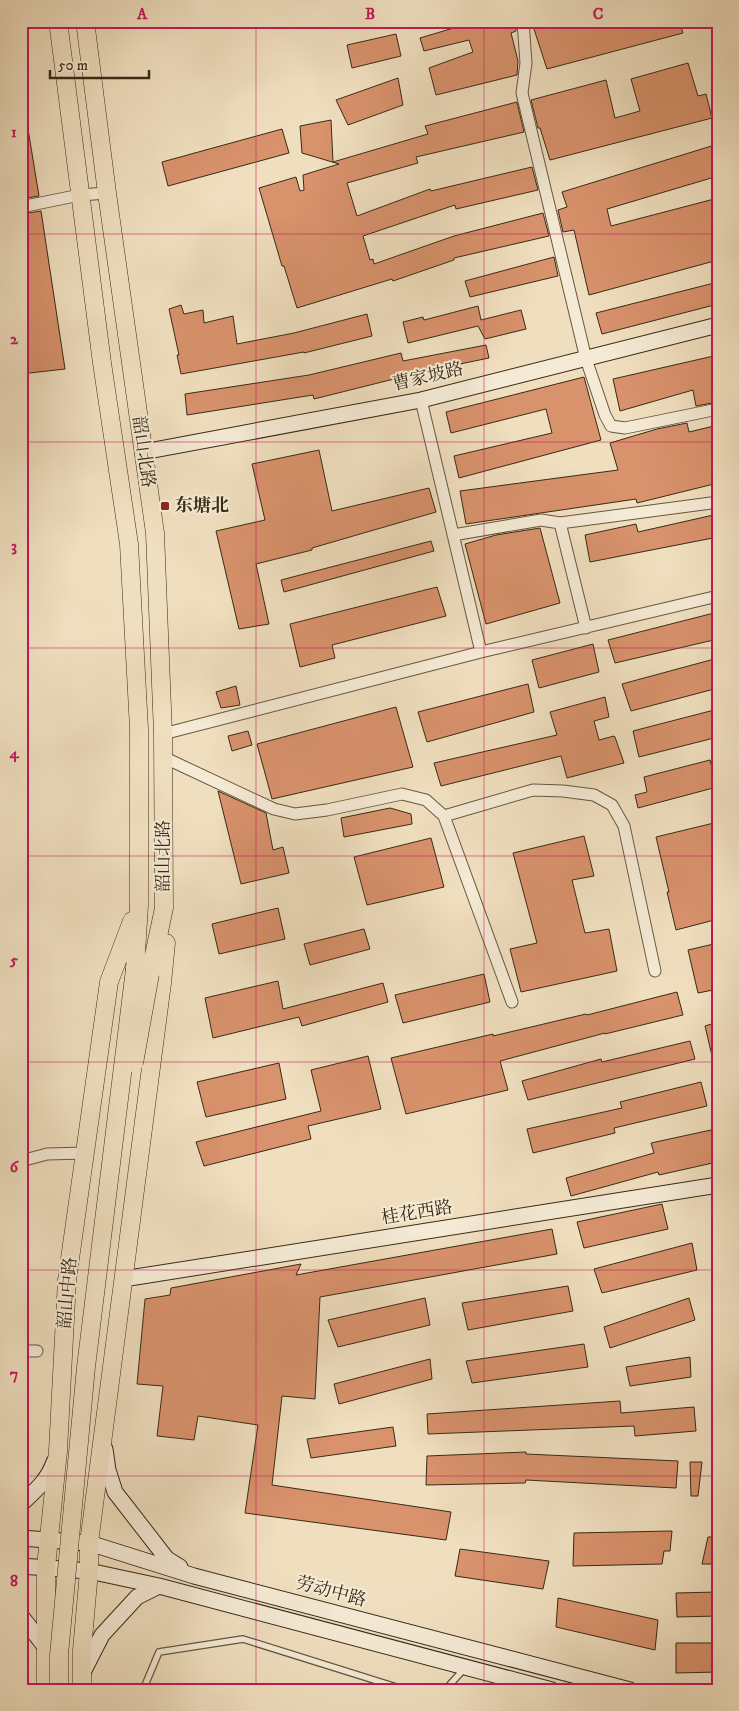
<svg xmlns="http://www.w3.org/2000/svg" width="739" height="1711" viewBox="0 0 739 1711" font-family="'IM FELL DW Pica','Noto Serif SC',serif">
	<rect width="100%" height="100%" fill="#f0dfbf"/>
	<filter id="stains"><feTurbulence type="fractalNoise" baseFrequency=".004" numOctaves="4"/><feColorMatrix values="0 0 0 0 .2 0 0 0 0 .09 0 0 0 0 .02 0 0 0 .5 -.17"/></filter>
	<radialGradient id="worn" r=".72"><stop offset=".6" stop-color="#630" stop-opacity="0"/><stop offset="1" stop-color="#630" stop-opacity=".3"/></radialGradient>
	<!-- building -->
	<path fill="#d8926c" stroke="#382a17" d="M477,21H516V31L511,33L518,61L517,75L436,95L429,68L473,52L469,40L424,51L420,38Z
		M531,21H679L683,33L547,69L533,26H531Z
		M396,34L401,56L352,68L347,45Z
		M688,63L698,96L706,94L712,118L550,160L540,128H538L531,100L606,80L615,118L640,111L631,79Z
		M398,78L403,105L348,125L336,100Z
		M517,102L524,132L416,157L418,163L347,183L357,216L430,189L431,191L532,167L538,190L456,209L455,205L363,236L370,260L373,259L374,264L454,236L543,213L549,236L454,258V260L393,281L392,279L297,308L284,266H282L259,188L296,177L300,191L304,190L303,175L339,164L302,153L300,126L331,120L333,162L428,134L425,126Z
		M21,123H27L39,196L21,199Z
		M282,129L289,153L168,186L162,162Z
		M718,144V176L607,209L611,226L718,198V260L589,295L574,230L563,232L558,210L567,207L562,192Z
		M41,211L65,369L21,374V214Z
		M554,257L558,276L470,297L465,281Z
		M718,282V304L602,334L596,313Z
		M181,305L184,314L203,310L204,323L233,316L237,344L294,333L367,314L372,336L304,353V352L181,374L177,355H179L169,309Z
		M478,306L481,320L521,310L526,329L485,339L478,326L408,343L403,322L423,317L424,320Z
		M486,345L489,358L402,376V377L314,399L313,395L187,415L185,394L309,375L401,353L403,361Z
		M718,355V402L696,406L693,390L620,411L613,379Z
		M584,377L601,440L459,478L454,456L552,433L546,409L451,433L446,412Z
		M687,423L689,432L718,425V483L637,503L636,499L466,524L460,491L618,470L610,443L657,429Z
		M319,450L332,511L429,488L436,512L312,548V550L256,564L269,624L239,629L216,531L265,520L252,464Z
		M718,514V537L590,562L585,535L636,524L638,532Z
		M540,528L560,603L486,624L465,544L496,535Z
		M431,541L434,551L284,592L281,580Z
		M437,587L446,616L332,645L335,658L300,667L290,624Z
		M718,612V639L615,663L608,640Z
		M593,644L599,672L539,688L532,660Z
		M718,658V688L631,711L622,684Z
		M528,684L534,712L427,742L418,712Z
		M236,686L240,705L221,708L216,692Z
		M605,697L609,717L594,721L599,740L614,736L615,737L624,763L567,778L561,756L441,786L434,763L557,735L550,712Z
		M396,707L413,767L272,799L257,744Z
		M718,709V737L639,757L633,731Z
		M248,731L252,745L232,751L228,736Z
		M710,760L717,787L638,808L635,795L647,792L644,777Z
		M218,791L266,813L273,850L283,847L289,873L241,884Z
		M390,808L411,814L412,824L344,837L341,818Z
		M718,822V919L676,930L667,892H669L656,837Z
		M584,836L594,876L572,880L585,933L609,929L617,971L521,992L510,949L537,943L513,853Z
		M431,838L444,887L367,905L354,857Z
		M278,908L285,939L219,954L212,924Z
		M364,929L370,949L310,965L304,944Z
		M718,943V989L698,993L688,950Z
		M484,974L490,1002L403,1023L395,995Z
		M278,981L283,1009L383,983L388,1002L302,1026L299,1017L213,1038L205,998Z
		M677,992L683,1015L605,1034V1033L500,1061L508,1090L406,1114L391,1058L493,1034V1036L586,1014L587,1015Z
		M718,1022V1060H713L705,1026Z
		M690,1041L695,1059L528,1100L522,1081L601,1059L602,1062Z
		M368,1056L381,1109L308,1126L311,1139L204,1166L196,1142L321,1111L311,1070Z
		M279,1063L286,1099L206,1117L197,1082Z
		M701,1082L707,1106L614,1128L615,1133L533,1153L527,1129L622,1108L620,1102Z
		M711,1130L717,1162L659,1175L658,1172L571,1196L566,1178L654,1153L651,1143Z
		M662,1204L668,1229L584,1248L577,1222Z
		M552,1229L557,1254L320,1297L315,1399L282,1396L272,1485L451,1512L446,1540L245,1513L258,1425L198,1416L194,1440L157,1436L163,1386L137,1384L145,1299L170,1295L171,1288L301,1264L296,1275Z
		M692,1243L697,1270L602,1293L594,1269Z
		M568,1286L573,1311L468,1330L462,1303Z
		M425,1298L430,1325L338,1347L328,1320Z
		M689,1298L695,1320L610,1348L604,1327Z
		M584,1344L588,1367L472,1383L466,1361Z
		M690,1357L691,1377L630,1386L626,1367Z
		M430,1359L432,1379L339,1404L334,1384Z
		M620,1401L621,1413L694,1407L696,1431L635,1436L634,1426L428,1434L427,1414Z
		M393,1427L396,1446L311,1458L307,1439Z
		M526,1452V1454L678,1461L676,1488L526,1480L525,1483L426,1485L427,1456Z
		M690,1462H702L698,1496H691Z
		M672,1531L670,1551H664L662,1564L573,1566L574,1533Z
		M708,1537H718V1564H702Z
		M460,1549L549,1561L543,1589L455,1576Z
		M718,1592V1616L677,1617L676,1593Z
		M558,1598L658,1620L655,1650L556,1627Z
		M676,1643H718V1672L676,1673Z"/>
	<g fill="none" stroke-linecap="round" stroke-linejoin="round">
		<!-- lane casing -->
		<g stroke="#665741" stroke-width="8">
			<path id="lane" d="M143,1690L159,1652L243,1639L406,1690
				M445,1690L464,1669"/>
		</g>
		<!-- street casing -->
		<g stroke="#665741" stroke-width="13">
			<path id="street" d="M523,21L526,63L522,93L586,359L605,415L611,426L625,428L718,409
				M21,207L80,195L107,193
				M421,400L481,652
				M560,523L586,628
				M453,535L541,520L560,523L711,503
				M163,734L481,652L718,596
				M163,757L274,809L295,814L327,810L402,794L426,800L444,816L512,1002
				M444,816L533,790L563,791L594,795L612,805L624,826L655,971
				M21,1161L47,1154L85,1153
				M21,1351H37"/>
		</g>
		<!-- secondary casing -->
		<g stroke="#382a17" stroke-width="17">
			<path id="secondary" d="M143,452L421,400L718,325
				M123,1279L718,1185
				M105,1449L108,1470L115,1492L167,1559L180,1567
				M21,1504C35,1491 48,1480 54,1462
				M21,1538L89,1543L194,1576L630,1690
				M21,1566L89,1571L159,1586L552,1690
				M21,1616L47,1649L46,1654
				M82,1674L102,1635L137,1597L159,1586"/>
		</g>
		<!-- primary casing -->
		<g stroke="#382a17" stroke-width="19">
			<path id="primary" d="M58,21L102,363L129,544L139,729V905L135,969
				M85,21L107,193L155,533L163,734L164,908L150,974
				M46,1690V1567L58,1451L67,1280L109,982L132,921
				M82,1690V1650L89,1571V1543L162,983L166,943"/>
		</g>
		<!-- lane -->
		<use href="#lane" stroke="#f5ead5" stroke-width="5.5"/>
		<!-- street -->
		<use href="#street" stroke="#f5ead5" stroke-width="11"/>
		<!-- secondary -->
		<use href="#secondary" stroke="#f5ead5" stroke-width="15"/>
		<!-- primary -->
		<use href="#primary" stroke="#f0dfbf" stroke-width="18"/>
		<!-- primary-bridge casing -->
		<g stroke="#382a17" stroke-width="19" stroke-linecap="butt">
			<path id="primary-bridge" d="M134,1063L150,974
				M59,1690V1655L86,1367L135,969"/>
		</g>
		<!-- primary-bridge -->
		<use href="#primary-bridge" stroke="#f0dfbf" stroke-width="18"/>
	</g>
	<!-- grid -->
	<path fill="none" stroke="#c2185b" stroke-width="1" stroke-opacity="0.55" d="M256,21V1690M484,21V1690M21,234H718M21,442H718M21,648H718M21,856H718M21,1062H718M21,1270H718M21,1476H718"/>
	<!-- markers -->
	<rect fill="#8f2418" stroke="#f5ead5" stroke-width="2" x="160" y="501" width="10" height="10" rx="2.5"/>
	<g text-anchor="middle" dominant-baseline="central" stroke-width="4" stroke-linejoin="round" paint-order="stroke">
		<!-- street labels -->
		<g font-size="18" fill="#382a17" stroke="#f5ead5">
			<text transform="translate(428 377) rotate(-13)">曹家坡路</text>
			<text transform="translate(143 452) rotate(82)">韶山北路</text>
			<text transform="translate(164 856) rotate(-90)">韶山北路</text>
			<text transform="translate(417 1213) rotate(-9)">桂花西路</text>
			<text transform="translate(68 1293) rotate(-85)">韶山中路</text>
			<text transform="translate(331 1592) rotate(15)">劳动中路</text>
		</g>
		<!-- poi labels -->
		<g font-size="18" font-weight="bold" fill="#382a17" stroke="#f5ead5" text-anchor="start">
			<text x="175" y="506">东塘北</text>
		</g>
	</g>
	<!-- margin -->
	<rect width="739" height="1711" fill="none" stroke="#f0dfbf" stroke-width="55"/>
	<!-- scale -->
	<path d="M50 70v8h99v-8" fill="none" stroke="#382a17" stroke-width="2.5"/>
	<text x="58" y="70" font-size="15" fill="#382a17" stroke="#f5ead5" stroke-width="4" paint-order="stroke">50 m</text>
	<rect x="28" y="28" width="684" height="1656" fill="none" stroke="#c2185b" stroke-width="2"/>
	<g font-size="16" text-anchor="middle" font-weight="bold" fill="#c2185b">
		<text x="142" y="19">A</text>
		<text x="370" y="19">B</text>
		<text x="598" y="19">C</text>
		<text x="14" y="137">1</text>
		<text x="14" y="344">2</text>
		<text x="14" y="551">3</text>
		<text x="14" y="758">4</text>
		<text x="14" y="965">5</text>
		<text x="14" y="1172">6</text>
		<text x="14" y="1379">7</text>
		<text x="14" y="1586">8</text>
	</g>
	<rect width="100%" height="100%" filter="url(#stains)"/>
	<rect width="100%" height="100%" fill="url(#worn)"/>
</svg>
